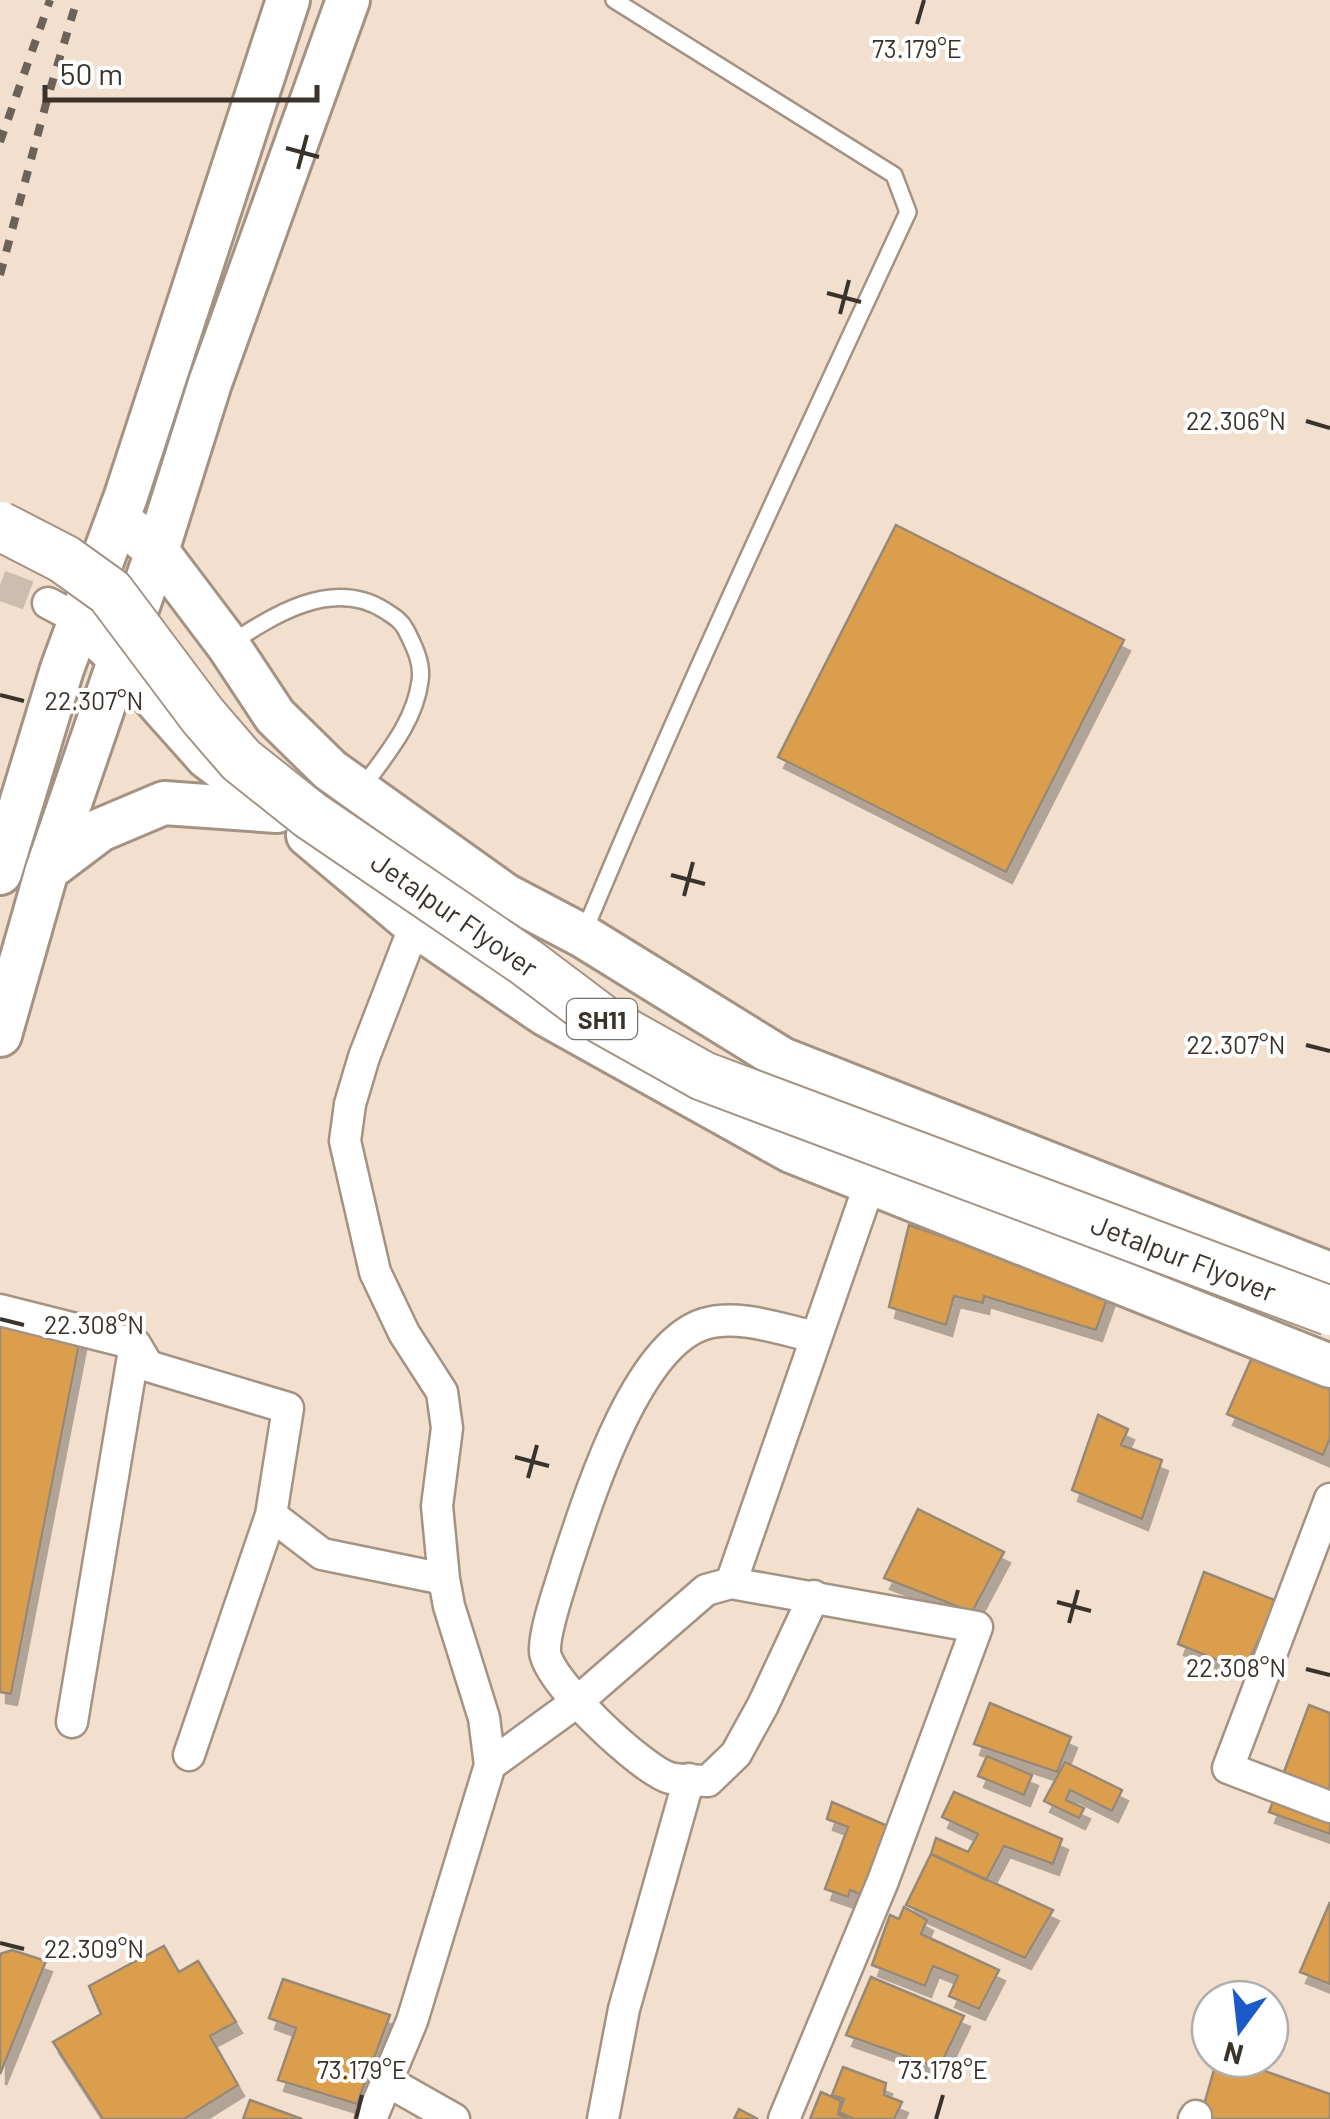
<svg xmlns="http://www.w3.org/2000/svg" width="1330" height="2119" viewBox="0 0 1330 2119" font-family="Barlow,sans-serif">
	<defs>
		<filter id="shadow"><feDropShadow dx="6" dy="11" stdDeviation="0" flood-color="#0004"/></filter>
	</defs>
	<rect width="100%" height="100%" fill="#f2dfce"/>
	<!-- building -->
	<path fill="#db9e4e" stroke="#978977" stroke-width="2.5" filter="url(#shadow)" d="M896,525L1124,640L1006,872L778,757Z
		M909,1225L988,1252L1111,1288L1096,1330L984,1296L983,1303L954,1296L946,1325L889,1307Z
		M0,1324L80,1339L11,1694L0,1692Z
		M1258,1344L1330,1375V1438L1323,1455L1227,1414Z
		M1098,1415L1128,1429L1121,1445L1162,1460L1142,1519L1072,1490Z
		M918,1509L1004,1552L972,1612L884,1578Z
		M1204,1572L1277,1601L1244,1671L1178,1644Z
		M990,1703L1071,1737L1057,1772L974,1744Z
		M1309,1705L1330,1713V1834L1269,1812Z
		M987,1756L1032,1775L1024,1795L978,1776Z
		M1065,1762L1122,1790L1112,1811L1070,1790L1066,1800L1084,1808L1079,1818L1044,1801Z
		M954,1792L1062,1839L1053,1864L1004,1846L986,1880L931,1854L936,1838L968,1852L978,1834L942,1817Z
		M832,1802L899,1831L871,1899L850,1890L848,1897L825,1889L848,1827L827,1819Z
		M931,1854L1053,1910L1025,1958L906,1905Z
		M1330,1902V1984L1300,1972Z
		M904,1907L927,1920L921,1934L999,1970L979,2009L949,1996L958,1976L933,1966L925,1986L872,1965L890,1915L899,1919Z
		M164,1946L179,1972L198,1961L236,2022L210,2036L238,2085L184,2119H103L53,2042L101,2014L89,1986Z
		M12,1950L46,1961L0,2074V1954Z
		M871,1977L964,2016L939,2068L846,2035Z
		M283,1979L390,2015L357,2104L278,2080L296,2028L269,2018Z
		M1217,2059H1231L1330,2094V2119H1200Z
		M843,2067L886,2083L884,2095L902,2102L894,2119H854L839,2112L844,2099L832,2095Z
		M821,2092L841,2101L838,2114L849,2119H810Z
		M250,2100L302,2119H243Z
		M739,2109L758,2119H734Z"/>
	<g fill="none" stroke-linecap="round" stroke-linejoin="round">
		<!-- street-tunnel -->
		<path stroke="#cdbdae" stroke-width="30" stroke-dasharray="30 15" stroke-linecap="butt" d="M0,585L48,603"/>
		<!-- lane casing -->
		<g stroke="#a49383" stroke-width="20">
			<path id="lane" d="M228,645C272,616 332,577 384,610C393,616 401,620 406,630C414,646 423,663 420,681C415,722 385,756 362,788
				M584,932C685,689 797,451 908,212L894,175L614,0"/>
		</g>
		<!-- street casing -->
		<g stroke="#a49383" stroke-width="35">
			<path id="street" d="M48,603L80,620
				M0,1310L135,1344L148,1366L288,1408L271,1515L322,1554L444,1579
				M1330,1499L1228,1768L1330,1807
				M731,1583L870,1183
				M814,1596L763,1705L736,1754L708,1781C697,1780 682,1781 670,1778C643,1771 545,1679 545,1651C544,1630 561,1584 567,1563C588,1500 635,1346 704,1324C738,1313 782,1330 816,1337
				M72,1722L135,1344
				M189,1755L271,1515
				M490,1765L578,1701L706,1590L731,1583L977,1627L883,1881L784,2119
				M387,2081L454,2119
				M371,2119L412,2021L490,1765L484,1718L449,1606L444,1579L437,1506L447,1428L442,1392L404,1333L375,1272L345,1141L350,1104L364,1057L415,925
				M603,2119L624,2009L689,1779
				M1194,2119L1196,2116"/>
		</g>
		<!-- secondary casing -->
		<g stroke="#a49383" stroke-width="48">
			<path id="secondary" d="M118,519L157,551L228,645L275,716L330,770L505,895L583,936L782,1059L1330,1274
				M80,620L118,657L207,757L252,791
				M308,835L415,925L545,1014L791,1151L1330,1366
				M47,870L100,830L164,803L277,811
				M0,873L62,669L126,496L288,0
				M0,1035L47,870L157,551L210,383L348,0"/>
		</g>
		<!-- lane -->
		<use href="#lane" stroke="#fff" stroke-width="15"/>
		<!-- street -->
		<use href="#street" stroke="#fff" stroke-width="30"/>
		<!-- secondary -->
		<use href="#secondary" stroke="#fff" stroke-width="42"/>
		<!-- rail -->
		<path stroke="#6c6258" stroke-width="8" stroke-dasharray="12 12" stroke-linecap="butt" d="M0,142L50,0
			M0,275L47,100L77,0"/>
		<!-- primary-bridge casing -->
		<g stroke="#a49383" stroke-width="52" stroke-linecap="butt">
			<path id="primary-bridge" d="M0,526L64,559L110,592L203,716L241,760L310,815L526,962L603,1020L703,1076L1330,1311"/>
		</g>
		<!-- primary-bridge -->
		<use href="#primary-bridge" stroke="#fff" stroke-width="48"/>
	</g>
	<!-- ticks -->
	<path fill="none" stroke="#3a332c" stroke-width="4" d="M917,24L924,0M286,148L319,157M298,169L307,135M827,293L861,302M840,314L849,280M1306,421L1330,428M0,695L24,701M671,875L705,884M684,896L693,862M1306,1045L1330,1051M0,1319L24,1325M515,1457L549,1466M528,1478L537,1445M1057,1602L1091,1611M1069,1623L1078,1590M1306,1669L1330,1675M0,1943L24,1949M356,2119L362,2095M936,2119L943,2095"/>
	<g text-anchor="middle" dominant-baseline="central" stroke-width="8" stroke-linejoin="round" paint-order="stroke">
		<!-- shield labels -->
		<rect fill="#fff" stroke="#75706b" stroke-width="2.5" x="567" y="999" width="70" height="40" rx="8"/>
		<g font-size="25" font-weight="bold" fill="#3a332c">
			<text x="602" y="1019">SH11</text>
		</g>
		<!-- street labels -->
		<g font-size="28" fill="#3a332c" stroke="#fff">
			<text transform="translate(455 914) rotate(35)">Jetalpur Flyover</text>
			<text transform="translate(1184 1257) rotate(21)">Jetalpur Flyover</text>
		</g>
	</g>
	<g font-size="25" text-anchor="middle" fill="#3a332c" stroke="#fff" stroke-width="8" stroke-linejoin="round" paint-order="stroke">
		<text x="917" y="58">73.179°E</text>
		<text x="1236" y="430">22.306°N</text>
		<text x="94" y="710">22.307°N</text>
		<text x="1236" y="1054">22.307°N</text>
		<text x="94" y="1334">22.308°N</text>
		<text x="1236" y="1677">22.308°N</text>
		<text x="94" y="1958">22.309°N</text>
		<text x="362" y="2079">73.179°E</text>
		<text x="943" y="2079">73.178°E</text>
	</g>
	<!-- north arrow -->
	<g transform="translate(1240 2029) rotate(195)"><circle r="48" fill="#ffffff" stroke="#b0adab" stroke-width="2.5"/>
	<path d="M0-8L18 38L0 25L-18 38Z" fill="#1c5bc7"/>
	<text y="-15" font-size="28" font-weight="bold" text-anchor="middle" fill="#3a332c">N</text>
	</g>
	<!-- scale -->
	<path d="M45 85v15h272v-15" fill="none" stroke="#3a332c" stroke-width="5"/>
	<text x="60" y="85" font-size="30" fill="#3a332c" stroke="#ffffff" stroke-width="8" paint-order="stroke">50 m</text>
</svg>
